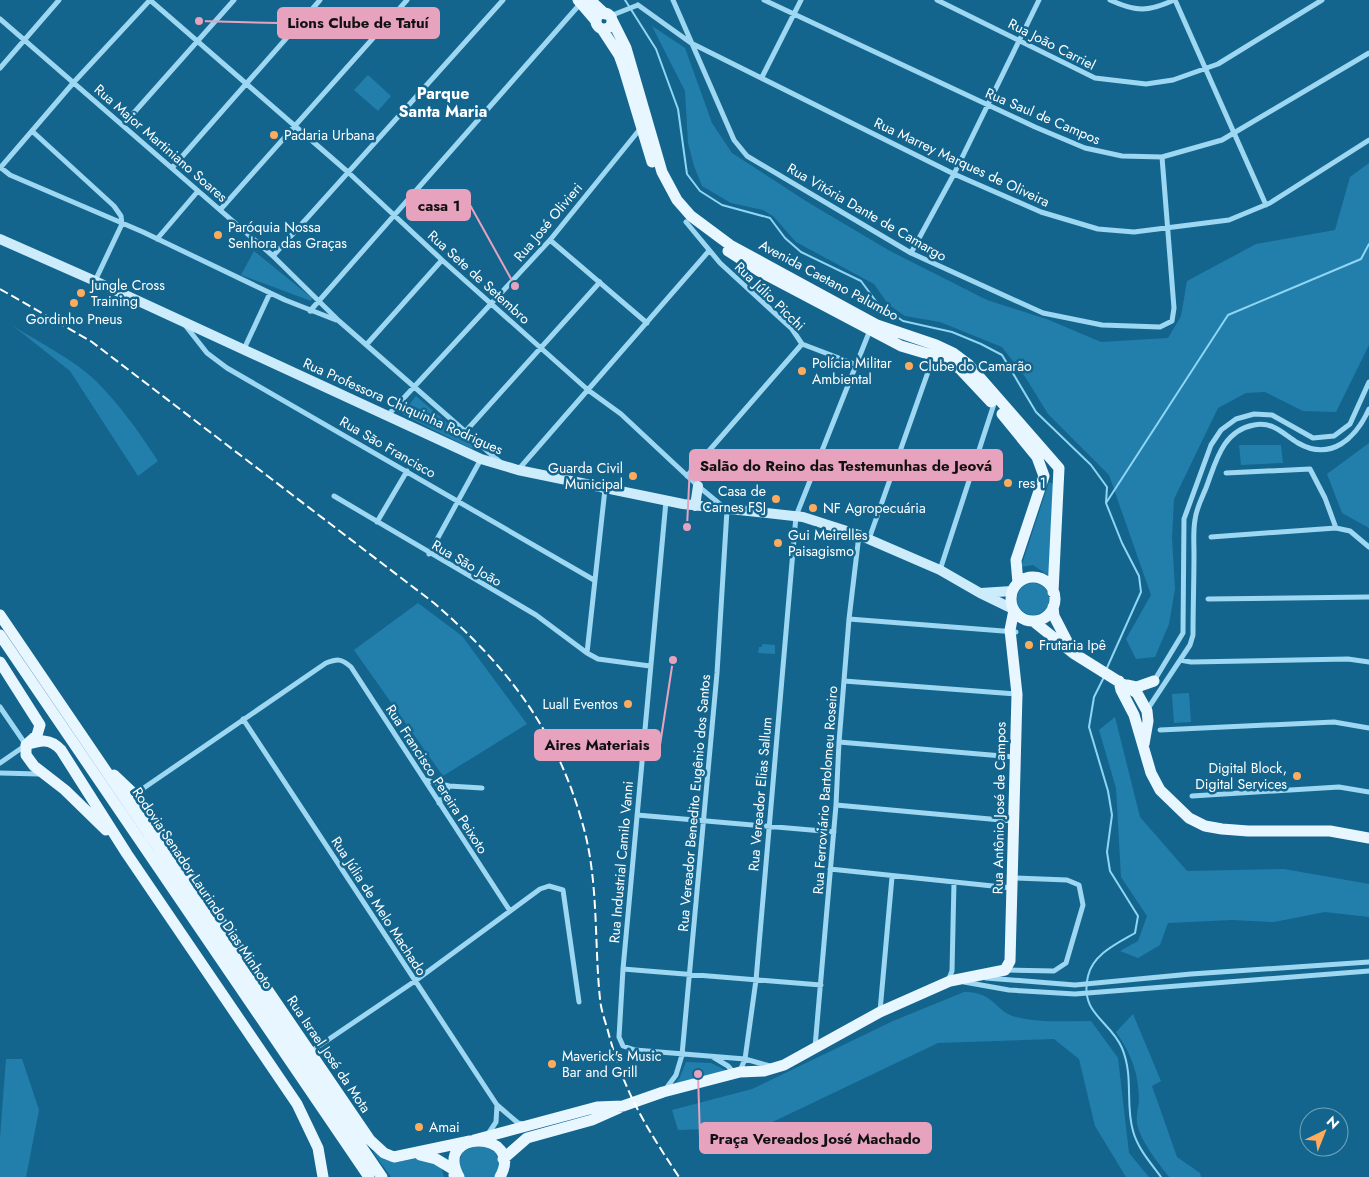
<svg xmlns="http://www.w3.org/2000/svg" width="1369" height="1177" viewBox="0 0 1369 1177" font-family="Jost,sans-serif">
	<rect width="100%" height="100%" fill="#13658e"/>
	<!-- green -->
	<path fill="#227fab" d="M652,26L685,48L712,123L732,153L809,203L890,251L987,300L1049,320L1101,342L1168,338L1181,316L1187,281L1256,244L1335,230L1350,177L1369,163V345L1336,412L1303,411L1265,392L1246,393L1218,408L1174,499L1172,538L1175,589L1169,624L1155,657L1136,659L1126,639L1151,595L1109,475L1048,414L1026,378L1002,347L940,322L905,316L888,304L874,284L796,242L773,216L763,210L731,203L702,186L694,166L688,143L685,91Z
		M368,75L391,96L378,111L354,90Z
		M254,251L312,298L311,301L241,275Z
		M12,325C39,343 72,358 96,381C120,405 139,432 158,461L138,476L70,371Z
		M416,396L475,447L472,449L402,414Z
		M1369,443V528L1342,513L1327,474Z
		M1239,445H1281L1283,463L1241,465Z
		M1049,482L1053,484L1049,576L1033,565L1021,567Z
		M1017 599a16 16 0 1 1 32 0a16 16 0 1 1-32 0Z
		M418,603L462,636L527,724L443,776L354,650Z
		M762,644L775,645V654L758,653L759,647H762Z
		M1189,693L1191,722L1174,723L1172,694Z
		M1115,717L1140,817L1187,871L1284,869L1369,884V917L1325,912L1274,922L1232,920L1168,923L1160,945L1138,958L1120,951L1138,941L1147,916L1121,877L1116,788L1099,730Z
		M964,992C994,991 995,1012 1016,1017C1040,1023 1066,1021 1091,1021L1118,1058L1129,1153L1149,1177H1126L1095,1126L1079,1059L1054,1039L938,1043L762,1127L678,1130L672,1110L752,1089L893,1021Z
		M1133,1014L1161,1081L1152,1086L1177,1157L1200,1173L1201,1177H1169C1157,1161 1142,1144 1137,1124C1136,1117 1138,1108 1139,1101C1139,1074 1131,1053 1116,1032Z
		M6,1059H22L39,1110L26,1177H0V1138Z
		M686,1062L711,1063L727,1071L673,1086L680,1077Z
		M481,1144L495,1152L500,1163L496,1177H462L458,1166L463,1151Z
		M373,1152L397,1162L420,1158L441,1167L444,1177H391Z"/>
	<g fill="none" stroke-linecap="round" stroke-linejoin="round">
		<!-- stream -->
		<path stroke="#8fd6f4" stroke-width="2" d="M625,0L656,49L678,109L687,174L700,191L722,205L770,218L785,238L801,252L861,281L878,304L903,321L952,332L981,344L1002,355L1036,412L1091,465L1107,487L1106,503L1122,543L1139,576L1141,592L1106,670
			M1106,503L1228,315L1361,259L1369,244
			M1104,677L1094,697L1089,727L1108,791L1112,815L1107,852L1110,871L1138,916L1135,933C1118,943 1093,954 1088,976C1079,1014 1110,1020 1122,1048C1134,1077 1125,1104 1133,1131C1138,1149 1150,1162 1161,1177"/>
		<!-- street -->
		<path stroke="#9dd7f1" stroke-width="5" d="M150,0L349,173L442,260L588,390L621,414L698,486L727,510L717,673L682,1055L676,1075L665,1090
			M673,0L734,140L747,156L911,253L1043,313L1102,325L1160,327L1172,321L1174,308L1162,157
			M764,0L1035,127L1085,148L1122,156L1162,157L1222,140L1369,53
			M937,0L1095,78L1146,84L1173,80L1218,64L1322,0
			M1110,0C1136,12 1148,12 1174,0
			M1175,0L1266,205
			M638,5L691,43L954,174L1041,212L1098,229L1134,232L1229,220L1270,203L1369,140
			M610,16L638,5
			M0,19L273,256L339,321L500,462
			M0,68L59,0
			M762,77L801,0
			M123,125L234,0
			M32,131L114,206L121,216L122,224L95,281
			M0,167L10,175L143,232L285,300L336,320
			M0,168L74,82L150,0
			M172,168L320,0
			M220,210L407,0
			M686,222L720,263L792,329L802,344L687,476
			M157,239L198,191
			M550,240L647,323
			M911,253L954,174L1039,0
			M273,256L503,0
			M310,311L580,4
			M185,325L207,353L227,368L594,580
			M367,344L442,260
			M802,344L857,365
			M244,349L270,293
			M388,415L550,240L640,129
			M465,432L600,282
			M518,470L708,252
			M1226,473L1310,469L1325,498L1336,528L1350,531L1369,547
			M334,496L536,615L587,653L598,659L650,666
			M666,501L623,969L619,1037L623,1046L635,1050L745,1059L770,1066
			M377,522L407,471
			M1211,537L1336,528
			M869,539L934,355
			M429,554L481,459
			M940,570L994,404
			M1208,599L1369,597
			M849,619L1016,632
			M587,653L605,489
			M1180,660L1191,662L1348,659L1369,662
			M844,681L1016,694
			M1154,681L1183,633L1184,519L1211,445L1221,430L1236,419L1254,414L1272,415L1313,438L1334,436L1350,424L1369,382
			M0,707L26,745L0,763
			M1147,710L1190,645L1193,635C1193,608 1194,581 1194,554C1194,543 1193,531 1195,520C1196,509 1202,498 1206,488C1216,462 1222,431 1254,425C1273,421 1283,434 1298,443C1331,462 1356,438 1369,409
			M243,719L497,1105L518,1123L523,1124
			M1160,730L1334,722L1369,728
			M839,742L1014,757
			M0,773L39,774
			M425,780L449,786L439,803
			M449,786L482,788
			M135,794L326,663C337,659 341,658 351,667L510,911
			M1192,796L1339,787L1369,792
			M836,805L1012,821
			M637,815L834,832
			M830,869L1012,888
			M623,969L821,985
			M1006,970L1054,971L1066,963L1083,905L1079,885L1067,880L1014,878
			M986,978L1075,985L1191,974L1369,962
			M948,981L952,971L954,882
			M964,982L1009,990L1075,994L1369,971
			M880,1011L892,877
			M815,1047L836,805L839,742L849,619L859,535
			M310,1052L415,981L540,889L549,886L563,890L579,1002
			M713,1057L728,1066L734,1073
			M740,1071L745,1059L756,980L796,516L870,330
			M488,1134L496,1122L497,1105"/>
		<!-- secondary -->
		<path stroke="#ccecfc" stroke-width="10" d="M0,239L95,281L481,459L518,470L683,504L803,517L859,535L940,570L980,593L1013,609
			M695,506L698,486
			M981,593L1012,591"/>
		<!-- primary -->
		<path stroke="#e7f6ff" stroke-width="11" d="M578,0L596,21
			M590,0L605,14
			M596 21a8 8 0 1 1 16 0a8 8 0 1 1-16 0Z
			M612,20L626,48L662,172L677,200L691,216L730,245L877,325L936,345L953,353L969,365L1059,468L1053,592
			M602,29L619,55L624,69L652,162
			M728,251L759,271L901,346L945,359L960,369L991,402
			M1002,414L1037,457L1044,476L1016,560L1018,583
			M1011 599a22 22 0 1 1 44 0a22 22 0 1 1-44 0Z
			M1053,607L1054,616L1071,649
			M0,615L382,1177
			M1033,621L1073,653L1137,693L1147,711L1148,721L1144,744
			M0,635L369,1177
			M0,662L40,725L37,735L26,745V755L34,766L65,790L106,830
			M1119,681L1121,690L1134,715L1151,773L1160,790L1189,818L1205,826L1222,829L1248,831H1330L1369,838
			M1128,685L1137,687L1154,681
			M26,745C41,740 50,738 61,750L127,854L297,1104L318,1148L323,1177
			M114,775L134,794L370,1140L384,1153L394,1157L470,1141
			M474,1140L597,1107L623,1106L663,1092L740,1072L764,1071L784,1065L880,1012L950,981L1005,970L1010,961L1017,694L1010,630L1014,610
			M420,1155L436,1159L456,1171L454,1175
			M503,1159L527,1138L592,1120L619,1108
			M459,1177C432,1128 526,1130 500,1177"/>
		<!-- rail -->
		<path stroke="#fff" stroke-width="2" stroke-dasharray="9 4" stroke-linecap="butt" d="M0,289L92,342L434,603C506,665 556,729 582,822C599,878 594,941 600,999C601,1011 606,1023 609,1035C625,1094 646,1127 679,1177"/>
	</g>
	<!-- markers -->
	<g fill="#ffab5d" stroke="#13658e" stroke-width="2">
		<circle cx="274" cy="135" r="5"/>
		<circle cx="218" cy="235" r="5"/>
		<circle cx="81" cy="293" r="5"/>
		<circle cx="74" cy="303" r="5"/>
		<circle cx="909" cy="366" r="5"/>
		<circle cx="802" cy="371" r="5"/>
		<circle cx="633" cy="476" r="5"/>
		<circle cx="1008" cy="483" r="5"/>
		<circle cx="776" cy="499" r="5"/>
		<circle cx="813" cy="508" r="5"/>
		<circle cx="778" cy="543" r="5"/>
		<circle cx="1029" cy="645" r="5"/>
		<circle cx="628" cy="704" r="5"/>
		<circle cx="1297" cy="776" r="5"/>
		<circle cx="552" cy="1064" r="5"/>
		<circle cx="419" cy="1127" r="5"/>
	</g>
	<g text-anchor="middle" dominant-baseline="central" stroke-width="5" stroke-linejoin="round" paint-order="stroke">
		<!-- street labels -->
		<g font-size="14" fill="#fff" stroke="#13658e">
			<text transform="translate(1052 44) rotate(27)">Rua João Carriel</text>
			<text transform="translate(1043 116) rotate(23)">Rua Saul de Campos</text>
			<text transform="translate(161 143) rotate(41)">Rua Major Martiniano Soares</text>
			<text transform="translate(962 162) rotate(25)">Rua Marrey Marques de Oliveira</text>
			<text transform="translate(867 212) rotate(30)">Rua Vitória Dante de Camargo</text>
			<text transform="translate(548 222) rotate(-50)">Rua José Olivieri</text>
			<text transform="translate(479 277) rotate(42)">Rua Sete de Setembro</text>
			<text transform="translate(829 280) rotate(28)">Avenida Caetano Palumbo</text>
			<text transform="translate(770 296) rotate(44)">Rua Júlio Picchi</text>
			<text transform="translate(403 406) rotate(24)">Rua Professora Chiquinha Rodrigues</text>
			<text transform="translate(388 447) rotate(30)">Rua São Francisco</text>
			<text transform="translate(467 563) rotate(30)">Rua São João</text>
			<text transform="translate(437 779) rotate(57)">Rua Francisco Pereira Peixoto</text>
			<text transform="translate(825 790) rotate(-86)">Rua Ferroviário Bartolomeu Roseiro</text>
			<text transform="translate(760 794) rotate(-85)">Rua Vereador Elias Sallum</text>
			<text transform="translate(694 803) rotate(-85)">Rua Vereador Benedito Eugênio dos Santos</text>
			<text transform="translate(999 808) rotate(-89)">Rua Antônio José de Campos</text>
			<text transform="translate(621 862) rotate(-85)">Rua Industrial Camilo Vanni</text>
			<text transform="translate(203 888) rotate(56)">Rodovia Senador Laurindo Dias Minhoto</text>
			<text transform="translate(379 906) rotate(57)">Rua Júlia de Melo Machado</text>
			<text transform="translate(329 1054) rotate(56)">Rua Israel José da Mota</text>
		</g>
		<!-- poi labels -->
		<g font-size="14" fill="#fff" stroke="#13658e" text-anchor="start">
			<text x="284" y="135">Padaria Urbana</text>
			<text x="228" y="227">Paróquia Nossa<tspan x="228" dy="16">Senhora das Graças</tspan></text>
			<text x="91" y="285">Jungle Cross<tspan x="91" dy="16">Training</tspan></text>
			<text x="74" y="319" text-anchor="middle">Gordinho Pneus</text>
			<text x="812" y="363">Polícia Militar<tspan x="812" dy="16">Ambiental</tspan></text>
			<text x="919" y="366">Clube do Camarão</text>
			<text x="623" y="468" text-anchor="end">Guarda Civil<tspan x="623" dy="16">Municipal</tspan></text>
			<text x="1018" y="483">res 1</text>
			<text x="766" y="491" text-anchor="end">Casa de<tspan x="766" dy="16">Carnes FSJ</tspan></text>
			<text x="823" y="508">NF Agropecuária</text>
			<text x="788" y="535">Gui Meirelles<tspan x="788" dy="16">Paisagismo</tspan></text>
			<text x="1039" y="645">Frutaria Ipê</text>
			<text x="618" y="704" text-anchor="end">Luall Eventos</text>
			<text x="1287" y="768" text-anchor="end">Digital Block,<tspan x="1287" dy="16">Digital Services</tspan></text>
			<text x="562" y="1056">Maverick's Music<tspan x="562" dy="16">Bar and Grill</tspan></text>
			<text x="429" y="1127">Amai</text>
		</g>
		<!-- quarter labels -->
		<g font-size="16" font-weight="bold" fill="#fff" stroke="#13658e">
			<text x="443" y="93">Parque<tspan x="443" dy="18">Santa Maria</tspan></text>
		</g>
	</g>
	<!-- callouts -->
	<path fill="none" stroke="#e7a3bd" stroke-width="2" d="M199 21L278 23M515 286L470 205M687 527L690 465M673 660L660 745M698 1074L700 1138"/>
	<g fill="#e7a3bd" stroke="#13658e" stroke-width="2">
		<circle cx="199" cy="21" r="5"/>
		<circle cx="515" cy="286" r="5"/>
		<circle cx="687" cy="527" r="5"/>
		<circle cx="673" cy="660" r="5"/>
		<circle cx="698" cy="1074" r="5"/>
	</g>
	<g fill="#e7a3bd" stroke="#e7a3bd" stroke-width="2">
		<rect x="278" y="8" width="161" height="30" rx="5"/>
		<rect x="407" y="190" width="63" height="30" rx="5"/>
		<rect x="690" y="450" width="312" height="30" rx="5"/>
		<rect x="535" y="730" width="125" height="30" rx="5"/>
		<rect x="700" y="1123" width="231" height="30" rx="5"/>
	</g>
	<g font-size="15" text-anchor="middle" font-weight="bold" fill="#111">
		<text x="358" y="28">Lions Clube de Tatuí</text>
		<text x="439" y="211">casa 1</text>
		<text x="846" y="471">Salão do Reino das Testemunhas de Jeová</text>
		<text x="597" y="750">Aires Materiais</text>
		<text x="815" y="1144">Praça Vereados José Machado</text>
	</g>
	<!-- north arrow -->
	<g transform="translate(1324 1132) rotate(43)"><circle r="24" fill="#13658e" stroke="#71a3bb"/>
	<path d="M0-4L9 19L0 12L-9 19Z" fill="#ffab5d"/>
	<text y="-8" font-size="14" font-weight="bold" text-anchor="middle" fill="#ffffff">N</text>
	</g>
</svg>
